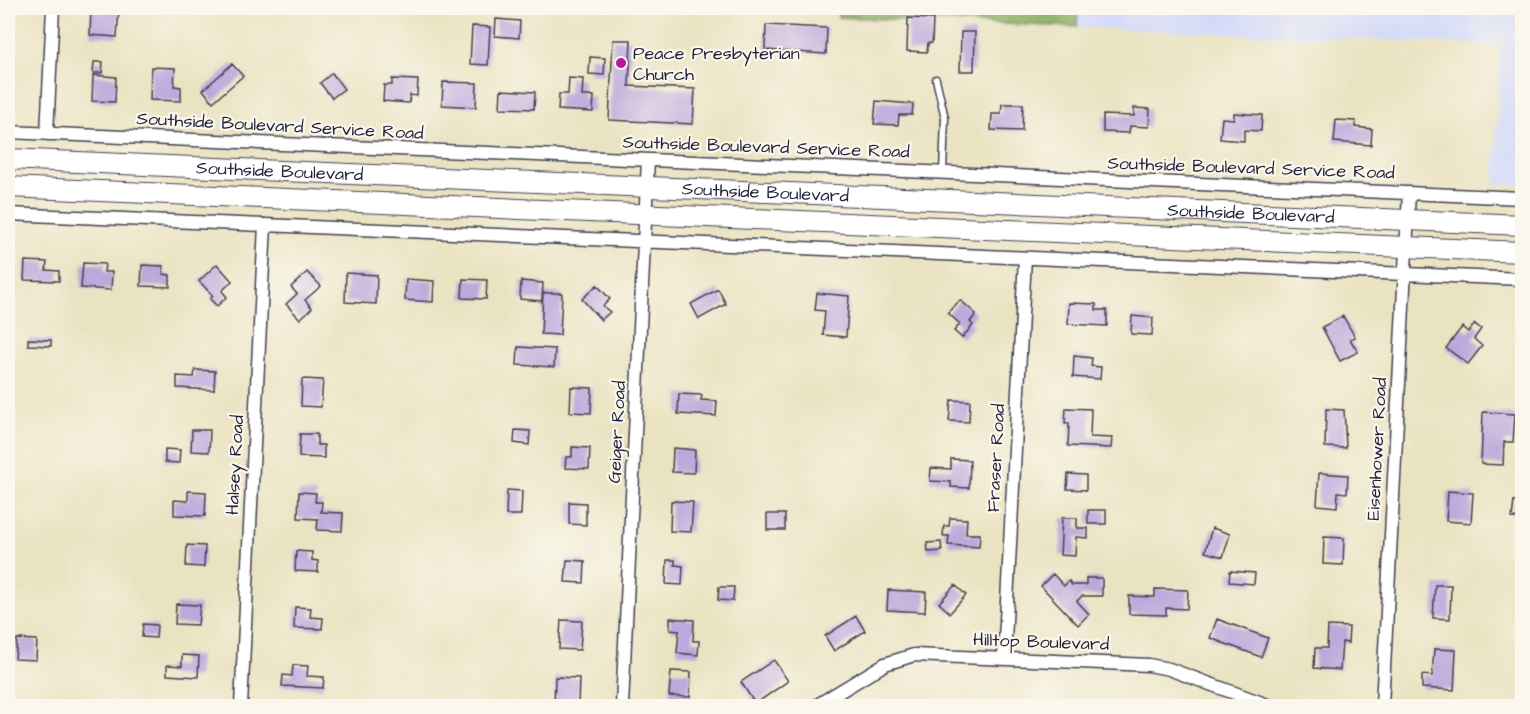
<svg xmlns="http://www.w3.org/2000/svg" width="1530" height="714" viewBox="0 0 1530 714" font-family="'Architects Daughter',sans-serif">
	<rect width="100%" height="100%" fill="#fbf7ec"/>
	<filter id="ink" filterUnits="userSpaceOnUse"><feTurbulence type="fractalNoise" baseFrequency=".0167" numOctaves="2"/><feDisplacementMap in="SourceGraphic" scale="12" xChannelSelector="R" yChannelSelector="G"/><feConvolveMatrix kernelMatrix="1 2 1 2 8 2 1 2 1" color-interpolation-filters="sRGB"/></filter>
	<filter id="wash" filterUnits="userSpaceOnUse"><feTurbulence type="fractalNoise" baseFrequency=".008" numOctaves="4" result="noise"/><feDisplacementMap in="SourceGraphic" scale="24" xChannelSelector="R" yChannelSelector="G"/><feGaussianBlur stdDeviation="1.35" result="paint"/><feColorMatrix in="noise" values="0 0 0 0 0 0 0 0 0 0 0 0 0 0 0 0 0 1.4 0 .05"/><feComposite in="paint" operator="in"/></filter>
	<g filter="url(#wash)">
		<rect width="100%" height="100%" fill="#eae3c2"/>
		<!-- built -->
		<path fill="#d3d9f9" d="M1078,8H1486L1522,19V185L1494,184L1500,45L1077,27Z"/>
		<!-- forest -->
		<path fill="#8db166" stroke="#586a50" stroke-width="1.5" d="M838,8H1078L1077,27L838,17Z"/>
		<g id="blocks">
			<!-- building -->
			<path fill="#bda8db" d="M91,8H119L117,37L90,35Z
				M908,18L933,19L932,43H928L927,52L907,51Z
				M496,19L520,21L519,38L495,36Z
				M766,25L827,28L826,54L765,50Z
				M472,26L490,27L488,65L470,64Z
				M961,32H975L974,71H960Z
				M613,40H631L629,86L695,89L693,124L609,120Z
				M590,57L605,58L604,75L589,74Z
				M94,62H103L102,73H93Z
				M232,64L243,76L213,102L203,90Z
				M151,67L175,68L174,86L181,87V101L150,100Z
				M332,73L344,89L332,98L320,83Z
				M93,75L116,77L115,102L92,101Z
				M569,78L583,79L582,96H594L593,112L558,110L559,94H568Z
				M392,79L418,80L417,96L410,95L409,103L383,101L384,85H392Z
				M443,82L477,83L476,107L442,105Z
				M501,90L535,92L534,109L500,108Z
				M876,101L913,104L912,115H899L898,125L874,124Z
				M1002,104H1023L1022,131L991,130L992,114H1001Z
				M1134,108L1150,109L1149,127L1130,126L1129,133L1103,132V115L1134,116Z
				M1234,113L1262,115L1261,131L1244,130V141L1220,139L1222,118L1234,119Z
				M1336,120L1356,121L1355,127L1372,129L1371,145L1334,142Z
				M25,261L47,262L46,270L59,271V281L24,280Z
				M83,263L105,264L104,272H112L111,290L81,288Z
				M217,264L232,281L222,291L227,297L217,306L210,299L213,296L199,281Z
				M142,265L163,266V274L170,275V287L141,286Z
				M307,272L321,286L305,300L312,308L300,319L286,304L297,294L291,287Z
				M346,273L377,275L376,304L345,302Z
				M406,279L434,281L433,302L405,300Z
				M463,279L487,280L486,299L462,298Z
				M521,281L543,283L542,301L520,299Z
				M597,285L610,299L603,306L610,312L601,320L582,299Z
				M718,289L726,304L699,319L691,304Z
				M543,293H562L560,335L541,334Z
				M817,293L849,296L846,337L823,335L825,311L815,310Z
				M960,300L976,314L970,322L973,325L962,338L954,331L960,324L948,313Z
				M1069,303L1096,304V310H1107V326L1068,324Z
				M1132,316L1153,318L1152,335L1131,334Z
				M1343,316L1355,337L1350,339L1358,352L1340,361L1322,327Z
				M1475,324L1481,329L1474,339L1482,346L1468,364L1446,348L1462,327L1468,332Z
				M28,339L51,340V346L28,345Z
				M518,347L555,349L554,367L517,365Z
				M1074,356L1092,358L1091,366L1101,367L1100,379L1073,377Z
				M195,370L215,371L214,390L177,388V376L194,377Z
				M302,379L323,380L321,407L301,406Z
				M571,387L592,388L591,413L570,412Z
				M679,394L702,395L701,400L717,401L716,416L678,414Z
				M951,400L970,401L969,422L949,421Z
				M1066,408L1091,409L1090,437L1112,438L1111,448L1068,446L1069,423H1065Z
				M1326,409L1344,410L1346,448L1325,447Z
				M1483,412L1515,414L1513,442H1504L1503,465L1481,464Z
				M192,430H210L209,452L191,451Z
				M515,430L530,431L529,445L514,443Z
				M300,434H317V445H324V458L299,457Z
				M572,447L590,448L589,469L565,468L566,457H572Z
				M673,448L695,450L694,473L672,472Z
				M165,449L180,450L179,463L165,462Z
				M951,459L970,460L969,488L951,487V482L930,481L931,468L951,469Z
				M1319,473L1348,475L1347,493L1338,492L1337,507L1317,505Z
				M1068,474L1086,475V490L1067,489Z
				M507,490L522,491L521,515H506Z
				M188,491L206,492L205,516L174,515V500L188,501Z
				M1448,491L1473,493L1471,523L1446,521Z
				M299,492L316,493L315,502H322L321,512L343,513L342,531L317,530L318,519L298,518Z
				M671,501L693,502L691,532L670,531Z
				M1514,501L1522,502V519L1512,518Z
				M569,502L586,503V525L569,524Z
				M1088,510H1106V524H1088Z
				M767,514H785V530H767Z
				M950,518L967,519L966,534H980L979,547L948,545L949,536H943L944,526H949Z
				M1062,518H1077V528H1088V538L1076,537L1075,556L1060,555Z
				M1212,528L1230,534L1223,557L1205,552Z
				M1324,537L1344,538L1343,565L1323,564Z
				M941,542L942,551L928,552L927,543Z
				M187,545L205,546L204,567L186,566Z
				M296,551L312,552V560L318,561V572L295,571Z
				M567,560L585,561L584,583L565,582Z
				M667,560H675V565L683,566L682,585L666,584Z
				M1230,571L1255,573L1254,584L1229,582Z
				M1053,574L1064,586L1069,581L1072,585H1086V578H1102V596H1082L1077,601L1089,614L1078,625L1041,586Z
				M955,585L966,595L950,613L939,603Z
				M1435,585H1451L1450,619L1433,618Z
				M719,587H734L733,601L718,600Z
				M1155,589L1188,590L1187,609L1166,608V615L1129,614V596L1155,597Z
				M888,590L926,592L925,612L887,610Z
				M176,604L200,605L198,625L175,624Z
				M295,607L311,608L310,617L323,618L322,629L294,628Z
				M856,616L865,631L834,651L825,636Z
				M670,618L694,620L693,641H699L698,655L677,653L679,631L670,630Z
				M1217,619L1268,638L1261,657L1210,638Z
				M561,620L582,621L580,650L559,649Z
				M143,624L157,625L156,638L142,637Z
				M1328,626L1349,627L1348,643L1342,642L1340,670L1314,668L1315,648H1327Z
				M17,639L37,640L36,660L15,659Z
				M1434,649L1456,650L1454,690L1422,688V675L1432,676Z
				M182,655L199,656L198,677L167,675V665L182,666Z
				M774,660L788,681L755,704L741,682Z
				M293,665L308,666L307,676L324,677L323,688L282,686L283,675L292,676Z
				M671,671L691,672L690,697L669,696Z
				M555,677L579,678L578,706H554Z"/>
		</g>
	</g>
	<g filter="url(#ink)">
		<use href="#blocks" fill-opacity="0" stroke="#403f4f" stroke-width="1.5"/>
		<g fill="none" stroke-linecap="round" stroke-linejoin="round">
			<!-- service casing -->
			<g stroke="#403f4f" stroke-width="9">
				<path id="service" d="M936,79L945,118L943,173"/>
			</g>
			<!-- minor casing -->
			<g stroke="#403f4f" stroke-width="15">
				<path id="minor" d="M8,132L1522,198
					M47,134L53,8
					M8,214L1522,279
					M1004,659L1025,258
					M241,706L265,225
					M622,706L648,160
					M816,706L885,664L914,655L1149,665L1169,669L1270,706
					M1382,706L1409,193"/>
			</g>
			<!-- trunk casing -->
			<g stroke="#403f4f" stroke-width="22">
				<g id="trunk">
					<path id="s1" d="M8,159L1522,225"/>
					<path d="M8,187L1522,252"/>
				</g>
			</g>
			<!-- service -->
			<use href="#service" stroke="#fff" stroke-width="6"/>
			<!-- minor -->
			<use href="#minor" stroke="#fff" stroke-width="12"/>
			<!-- trunk -->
			<use href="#trunk" stroke="#fff" stroke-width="20"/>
		</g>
	</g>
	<!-- markers -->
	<circle fill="#b5179e" stroke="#fbf7ec" stroke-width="2" cx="621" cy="63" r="6"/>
	<g text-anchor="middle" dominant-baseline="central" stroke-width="4.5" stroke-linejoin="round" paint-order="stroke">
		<!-- poi labels -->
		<g font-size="18" fill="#22223b" stroke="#fbf7ec" text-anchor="start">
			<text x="633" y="53">Peace Presbyterian<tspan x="633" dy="21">Church</tspan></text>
		</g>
		<!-- street labels -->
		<g font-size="18" fill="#22223b" stroke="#fbf7ec">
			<text transform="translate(280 126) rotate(3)">Southside Boulevard Service Road</text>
			<text transform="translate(766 147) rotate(2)">Southside Boulevard Service Road</text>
			<text transform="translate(1251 168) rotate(2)">Southside Boulevard Service Road</text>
			<text stroke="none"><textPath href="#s1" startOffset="272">Southside Boulevard</textPath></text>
			<text stroke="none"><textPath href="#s1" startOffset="758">Southside Boulevard</textPath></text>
			<text stroke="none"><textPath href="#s1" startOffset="1244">Southside Boulevard</textPath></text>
			<text transform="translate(617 432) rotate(-87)">Geiger Road</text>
			<text transform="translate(1377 449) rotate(-87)">Eisenhower Road</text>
			<text transform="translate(996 458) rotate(-87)">Fraser Road</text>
			<text transform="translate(235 465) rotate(-87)">Halsey Road</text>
			<text transform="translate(1041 642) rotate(2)">Hilltop Boulevard</text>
		</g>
	</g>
	<!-- margin -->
	<rect width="1530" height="714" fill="none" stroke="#fbf7ec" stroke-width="30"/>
</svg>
